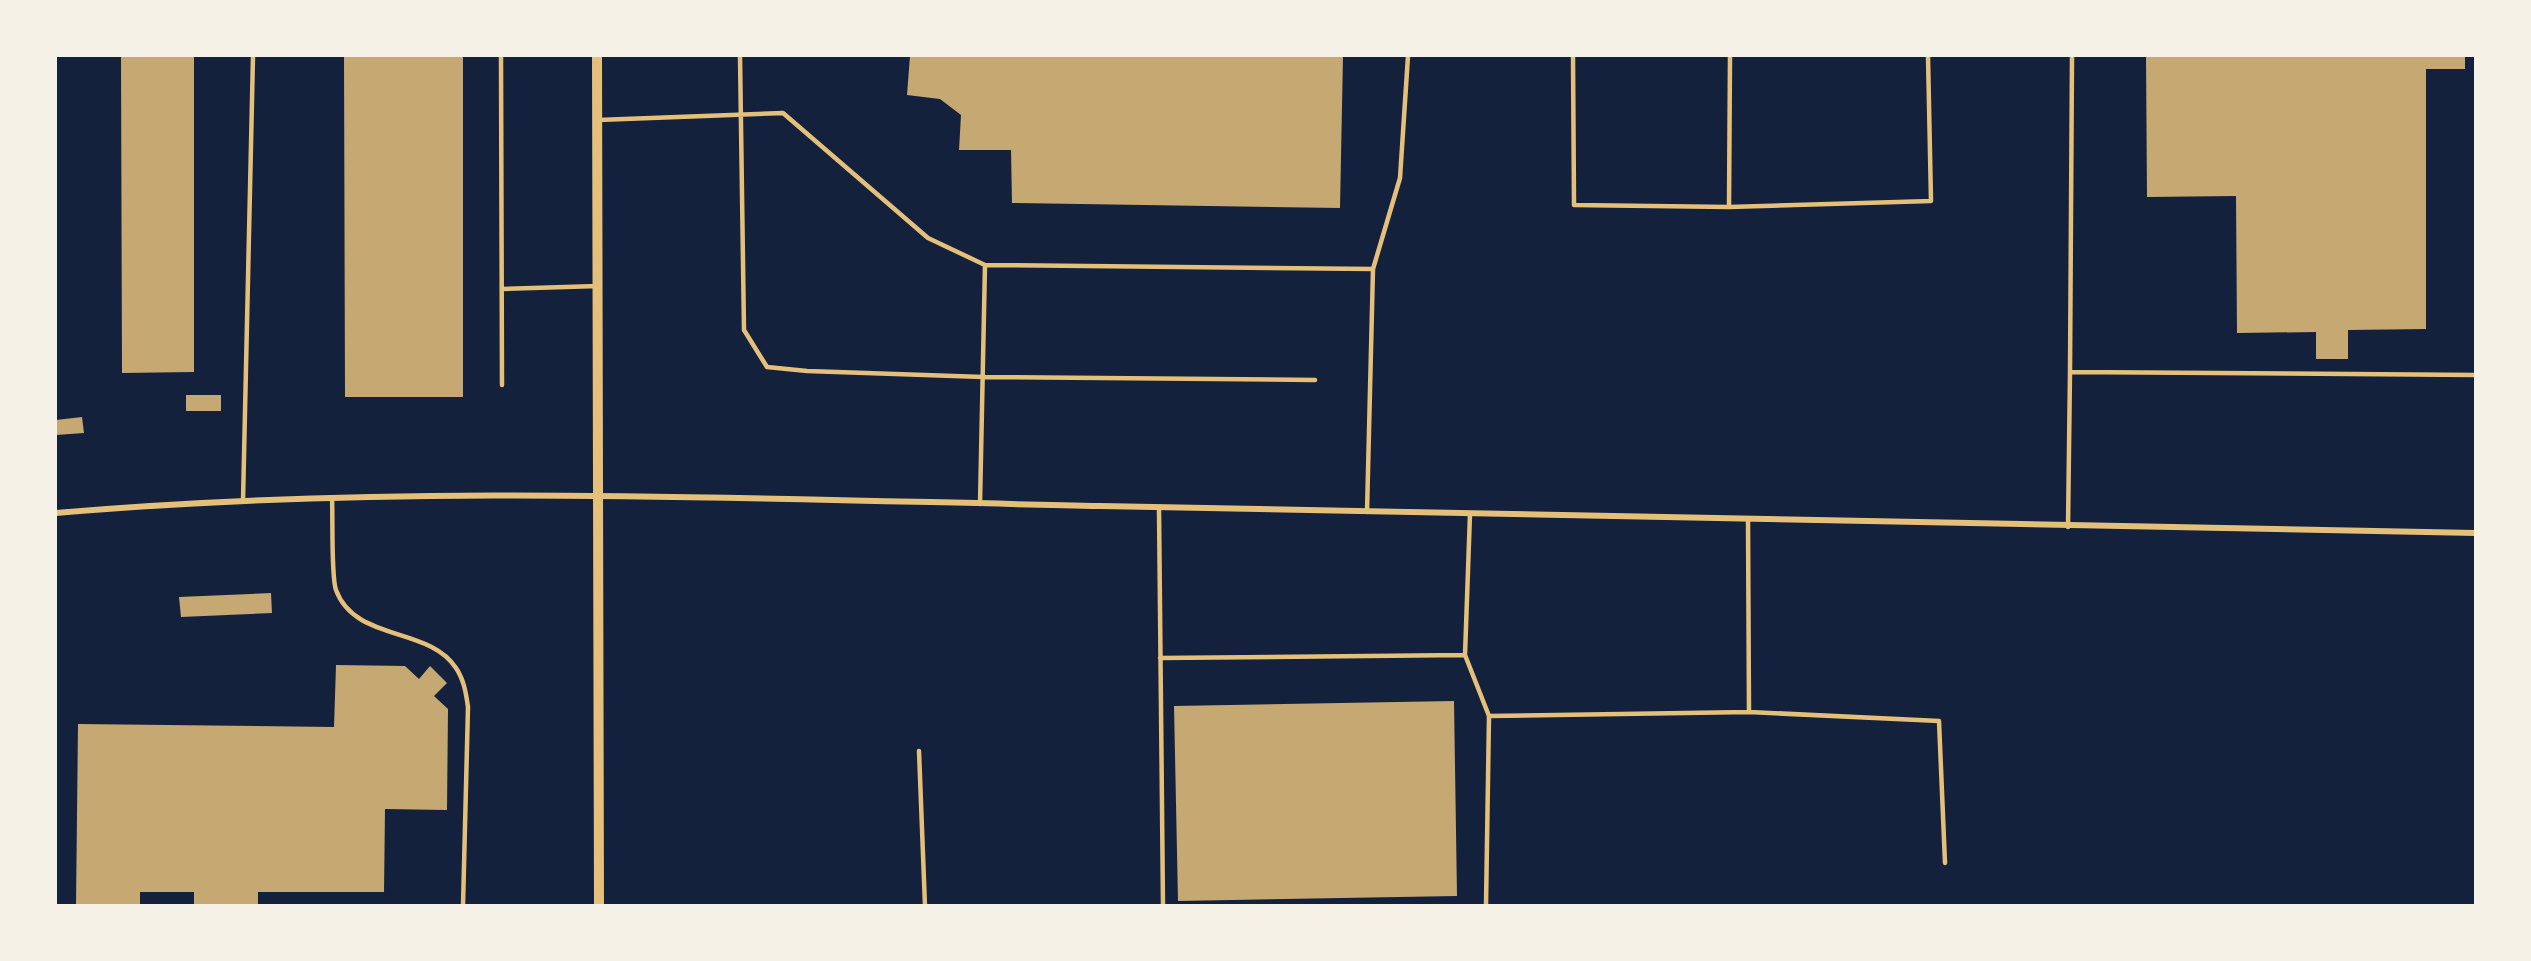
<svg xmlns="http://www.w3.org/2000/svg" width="2531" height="961" viewBox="0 0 2531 961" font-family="Manrope,sans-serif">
	<rect width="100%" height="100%" fill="#14213d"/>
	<!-- building -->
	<path fill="#c6a872" d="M121,56H194V372L122,373Z
		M344,56H463V397H345Z
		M910,56H1343L1340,208L1012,203L1011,150H959L961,115L940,99L907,95Z
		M2146,56H2465V69H2426V329L2348,330V359H2316V332L2237,333L2236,196L2147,197Z
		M186,395H221V411H186Z
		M82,417L84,433L56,435V420Z
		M271,593L272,613L181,617L179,597Z
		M336,665L405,666L419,679L430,666L447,683L434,696L448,709L447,810L385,809L384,892H258V906H194V892H140V906H76L78,724L334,727Z
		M1454,701L1457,896L1178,901L1174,706Z"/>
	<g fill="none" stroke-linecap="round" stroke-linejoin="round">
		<!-- service -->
		<path stroke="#e5c07b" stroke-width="4.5" d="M501,56L502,385
			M740,56L744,330L767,367L807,371L983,377L1315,380
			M1573,56L1574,205L1729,207L1931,201L1928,56
			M598,120L783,113L928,238L985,265L980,504
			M1729,207L1730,56
			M985,265L1373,269L1367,512
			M1373,269L1400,178L1408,56
			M502,289L598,286
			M2070,372L2072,56
			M332,498C333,516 331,577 336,590C355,642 429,626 456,668C464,680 466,693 468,707L463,906
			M243,501L253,56
			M1159,508L1163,906
			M1470,514L1465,655L1489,716
			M1748,519L1749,712
			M2068,527L2070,372L2476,375
			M1160,658L1465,655
			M919,751L925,906
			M1486,906L1489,716L1749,712L1939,721L1945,863"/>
		<!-- minor -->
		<path stroke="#e5c07b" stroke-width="6" d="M56,513C403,483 753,499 1101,506C1559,516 2017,526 2476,533"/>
		<!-- tertiary -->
		<path stroke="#e5c07b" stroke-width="10" d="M597,56L599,906"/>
	</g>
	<!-- border -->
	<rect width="2531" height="961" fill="none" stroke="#f6f1e7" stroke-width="114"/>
</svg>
